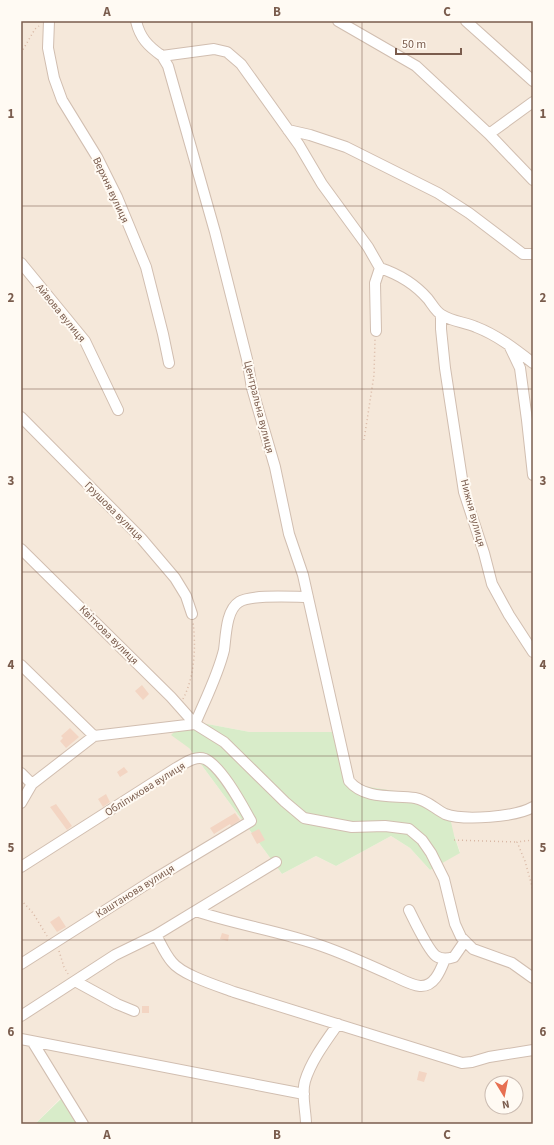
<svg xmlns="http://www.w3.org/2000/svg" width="554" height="1145" viewBox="0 0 554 1145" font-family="'Source Sans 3',sans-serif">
	<rect width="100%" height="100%" fill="#fdf6ec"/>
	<!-- residential -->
	<path fill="#f5e8da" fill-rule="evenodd" d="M21,21H533V1124H79L64,1095L35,1124H21ZM202,723L250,732H331L344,776L363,786L385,790L454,835L460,852L430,870L410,848L391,836L336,866L316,856L282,874L189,748ZM492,1083H516V1107H492Z"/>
	<!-- green -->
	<path fill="#d8ecc9" d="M191,716L202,723L250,732H332L344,776L363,786L419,795L448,809L454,835L460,853L430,870L410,848L391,836L336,866L316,856L282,874L189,748L171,735Z
		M65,1095L79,1124H35Z"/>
	<!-- building -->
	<path fill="#f3d5c3" d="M142,685L149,694L143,700L135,691Z
		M70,728L79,737L66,748L60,741L63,738L61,736Z
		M124,767L128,772L120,777L117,772Z
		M106,794L110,802L103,807L98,799Z
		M56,804L72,826L67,830L50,807Z
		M235,813L240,820L231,826L230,824L214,834L210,828Z
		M259,829L265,840L257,844L251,833Z
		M59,916L66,927L57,932L50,922Z
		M222,933L229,935L228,941L220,939Z
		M142,1006H149V1013H142Z
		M419,1071L427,1073L424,1082L417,1080Z"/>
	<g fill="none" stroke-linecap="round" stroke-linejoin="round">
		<!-- minor casing -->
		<g stroke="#d1beb0" stroke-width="12">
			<path id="minor" d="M49,21L48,48L54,78L62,100L97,157L117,197L146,267L163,334L169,363
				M136,21C140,38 148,46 162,56L214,49L227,52L241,64L299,145L322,184L368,247L380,268C398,274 415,284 428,299C432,304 436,312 442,315C453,322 465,322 476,327C497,335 515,349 533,363
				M338,21L416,66L489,134L533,180
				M466,21L533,81
				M162,56L168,66L215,232L247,359L252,388L275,467L289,534L303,575L349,781C365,800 393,795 415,798C427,800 435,809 445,814C464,821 516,817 533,807
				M288,130L310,135L346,147L438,193L469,213L523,254H533
				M489,134L533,102
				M21,263L85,341L118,410
				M441,315V329L445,368L464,492L484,553L492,584L509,615L533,652
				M376,331L375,283L380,268
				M509,345L520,368L527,420L533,475
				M21,417L141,538L175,578L186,596L192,614
				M21,549L171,697L195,724C205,700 218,675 224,650C226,636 226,610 239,602C251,594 293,597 308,597
				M21,665L94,736
				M21,773L32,784
				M21,803L32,784L94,736L195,724L224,742L285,802L304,818L352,827L385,826L409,829L422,840L431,853L444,879L455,924L461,937L473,949L512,963L533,978
				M21,867L176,768C184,764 195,755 205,759C222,767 242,805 251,821L153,880L21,964
				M409,910C414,920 428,950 436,956C442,960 448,959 454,957L465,941
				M196,911C237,925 281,931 322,946C345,954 367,964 389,974C399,978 410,985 420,986C435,987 441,969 445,959
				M156,935C161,944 165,954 172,962C182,975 218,986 234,992L462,1063L472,1062L489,1057L533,1050
				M75,981L117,1004L134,1011
				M21,1016L115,955L156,935L276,862
				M21,1039L304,1094
				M32,1041L83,1124
				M306,1124C306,1111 301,1094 305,1081C311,1061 326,1041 338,1024"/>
		</g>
		<!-- path -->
		<path stroke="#d9b8a5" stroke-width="1.5" stroke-dasharray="1 3" stroke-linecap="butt" d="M21,53L35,29L39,26
			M364,440L374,375L375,339
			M183,699C195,676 196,646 193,622
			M454,840L517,842
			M533,840L517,842L525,861L533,890
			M21,900L33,913L47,936
			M59,951L64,967L68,974"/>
		<!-- minor -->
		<use href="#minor" stroke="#fff" stroke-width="10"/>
	</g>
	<!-- grid -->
	<path fill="none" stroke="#7a5c4d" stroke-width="1" stroke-opacity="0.55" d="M192,21V1124M362,21V1124M21,206H533M21,389H533M21,572H533M21,756H533M21,940H533"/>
	<g text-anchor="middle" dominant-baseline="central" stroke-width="4" stroke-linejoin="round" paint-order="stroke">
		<!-- street labels -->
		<g font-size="11" fill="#7a5c4d" stroke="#fffaf3">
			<text transform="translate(111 190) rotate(65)">Верхня вулиця</text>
			<text transform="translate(61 313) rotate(51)">Айвова вулиця</text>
			<text transform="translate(259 407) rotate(76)">Центральна вулиця</text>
			<text transform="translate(114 511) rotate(45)">Грушова вулиця</text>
			<text transform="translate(473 513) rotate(75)">Нижня вулиця</text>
			<text transform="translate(109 635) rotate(45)">Квіткова вулиця</text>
			<text transform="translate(145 789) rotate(-32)">Обліпихова вулиця</text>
			<text transform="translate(135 891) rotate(-32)">Каштанова вулиця</text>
		</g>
	</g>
	<!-- border -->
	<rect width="554" height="1145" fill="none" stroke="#fffaf3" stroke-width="44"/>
	<!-- north arrow -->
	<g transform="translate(504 1095) rotate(170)"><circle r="19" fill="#fffaf3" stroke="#cabbb1"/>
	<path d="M0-3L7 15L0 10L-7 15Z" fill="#e76f51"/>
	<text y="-6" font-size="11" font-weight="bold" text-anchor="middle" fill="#7a5c4d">N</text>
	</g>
	<!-- scale -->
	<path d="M396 48v6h65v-6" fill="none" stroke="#7a5c4d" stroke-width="2"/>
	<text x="402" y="48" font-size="12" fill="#7a5c4d" stroke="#fffaf3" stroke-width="3" paint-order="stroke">50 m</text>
	<rect x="22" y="22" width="510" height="1101" fill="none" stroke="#7a5c4d" stroke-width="1.5"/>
	<g font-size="13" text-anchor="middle" font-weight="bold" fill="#7a5c4d">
		<text x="107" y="16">A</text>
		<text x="277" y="16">B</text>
		<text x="447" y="16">C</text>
		<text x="11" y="118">1</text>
		<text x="543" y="118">1</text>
		<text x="11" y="302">2</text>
		<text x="543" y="302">2</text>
		<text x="11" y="485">3</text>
		<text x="543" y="485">3</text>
		<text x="11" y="669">4</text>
		<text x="543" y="669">4</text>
		<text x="11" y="852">5</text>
		<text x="543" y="852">5</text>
		<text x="11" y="1036">6</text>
		<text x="543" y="1036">6</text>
		<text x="107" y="1139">A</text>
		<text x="277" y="1139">B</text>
		<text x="447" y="1139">C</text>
	</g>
</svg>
